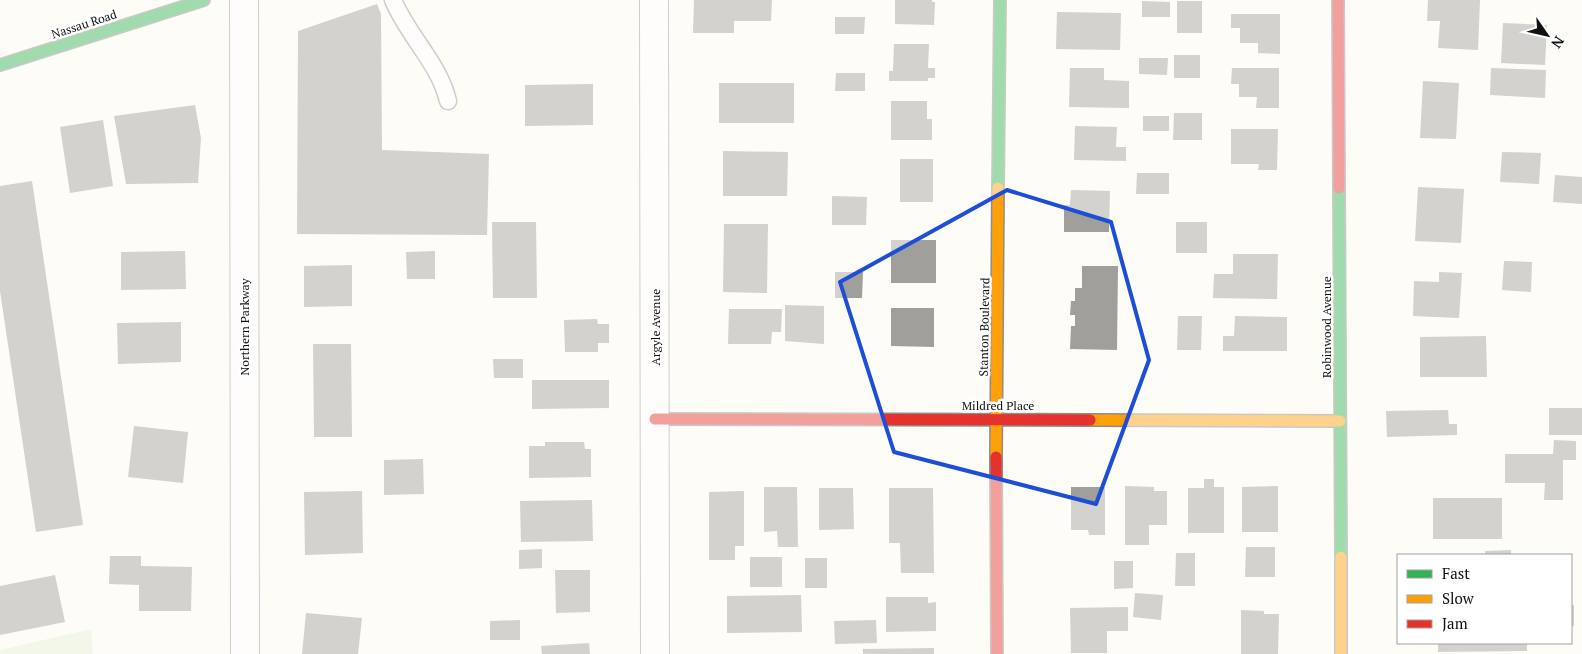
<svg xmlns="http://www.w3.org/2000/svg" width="1582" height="654" viewBox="0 0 1582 654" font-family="'PT Serif',serif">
	<rect width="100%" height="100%" fill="#fdfcf7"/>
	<!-- green -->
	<path fill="#e7f2d8" d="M91,629L93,654H0V650Z"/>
	<!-- building -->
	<path fill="#a19f9c" d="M694,0H772L771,21H734V33H693Z
		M895,0H932V2H935L934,25L895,24Z
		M1428,0H1480L1478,50L1438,48L1440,21H1427Z
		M1142,1L1170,2V17H1142Z
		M1177,1H1202V33H1177Z
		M377,4L381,14L382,150L489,154L487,235L297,234L298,31Z
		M1057,12L1121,13L1120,50L1056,49Z
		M1231,14H1280V54L1258,53V43H1240V28H1231Z
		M835,17H865L864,34H835Z
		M1503,23L1547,25L1545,65L1501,63Z
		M894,44H929L928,68H935V78H928V81H889V71H893Z
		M1174,55H1200V78H1174Z
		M1139,58H1168L1167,75L1139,74Z
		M1070,68H1104V80L1129,81V108L1069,107Z
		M1232,68H1279V108H1256L1257,97H1239V84H1231Z
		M1491,68L1546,70L1545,98L1490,95Z
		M836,73H865V91H835Z
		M1423,81L1459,83L1456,139L1420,138Z
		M719,83H794V123H719Z
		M593,84V125L525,126V85Z
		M891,101H927V119H932V140H891Z
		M195,105L201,138L198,183L126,184L114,116Z
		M1174,113H1202V140H1173Z
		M1143,116H1169V131H1143Z
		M103,120L113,186L70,193L60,127Z
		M1075,126L1117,127L1116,147H1126V161L1074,160Z
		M1231,129H1278L1277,170H1258L1259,164H1231Z
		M723,151L788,152L787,196H723Z
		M1502,152L1541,153L1539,184L1500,182Z
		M900,159H933V202H900Z
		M1137,173H1169V194H1136Z
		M1555,175L1582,177V204L1553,202Z
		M32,181L83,525L36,532L0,291V186Z
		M1418,187L1464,189L1461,243L1415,241Z
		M1071,190L1110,191L1109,232H1064V205H1070Z
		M832,196L867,197L866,225H832Z
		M492,222H536L537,298H493Z
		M1176,222H1207V253H1176Z
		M724,224H768L767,293L723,292Z
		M891,240H936V283H891Z
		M185,251L186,289L121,290V252Z
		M435,251V279H407L406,252Z
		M1233,254H1278L1277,299L1213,298L1214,274H1233Z
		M1504,261L1532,262L1531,292L1502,290Z
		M352,265V306L304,307V266Z
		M1082,266H1118L1117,350L1070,349L1071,326H1075V315H1070L1071,301H1075V288H1082Z
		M835,272H863L862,298H835Z
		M1439,272L1462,273L1459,318L1413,316L1414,281L1439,282Z
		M785,305L824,306V344L785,341Z
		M891,308H934V347L891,346Z
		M729,309H782L781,332H772L771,344H728Z
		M1178,316H1202L1201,350H1177Z
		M1235,316L1287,317V351H1223V336H1234Z
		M597,319L598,324H609V343H598V352H565L564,320Z
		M181,322V362L118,364L117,323Z
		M1486,336L1487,377H1420V337Z
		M313,344H351L352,437H314Z
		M493,359H523V378H494Z
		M532,380H609V408L532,409Z
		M1549,408H1582V435H1549Z
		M1448,410L1449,424H1457V435L1387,437L1386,411Z
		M134,426L188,432L183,483L128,477Z
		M1554,440L1576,441V460H1563V500H1544L1545,483H1505V454H1553Z
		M545,442H584L585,449H591V477L529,478V446H545Z
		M423,459L424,494L384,495V460Z
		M1204,479H1214V487H1224V533H1188V488H1204Z
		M1125,486L1154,487V491H1167V525H1149V545H1125Z
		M1278,486V532H1242V487Z
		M764,487H797L798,547H778L777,531L764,532Z
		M1071,487H1105V535H1089L1088,530H1071Z
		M819,488H853L854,529L819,530Z
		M889,488H933L934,573H901L900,543H889Z
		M362,491L363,553L305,555L304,492Z
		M744,491V546H735V560H709V492Z
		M1433,498H1502V539H1433Z
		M592,500L593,541L521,542L520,501Z
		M1246,547H1275V577H1245Z
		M542,549V568L519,569V550Z
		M1511,550V555H1485V551Z
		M1176,553H1195V586H1175Z
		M110,556H141V566L192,567L191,611H139V585L109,584Z
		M750,557H782V587H750Z
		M805,558H827V588H805Z
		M1114,561H1133V588L1114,589Z
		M555,570H590V612L556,613Z
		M55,575L65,622L0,635V586Z
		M1135,593L1163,595L1161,620L1133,617Z
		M801,595L802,632L727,633V596Z
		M886,597H928V603L936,602V631L886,632Z
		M1571,605H1574V626L1571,627Z
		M1128,607V631H1107V653H1071L1070,608Z
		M1241,610L1264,611V614H1279L1278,654H1241Z
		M306,613L362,618L358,654H302Z
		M520,620V640H490V621Z
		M876,620L877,643L835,644L834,621Z
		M589,643L590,654H542L541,646Z
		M1438,643H1527V651L1438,652Z
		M934,648V654H863V649Z"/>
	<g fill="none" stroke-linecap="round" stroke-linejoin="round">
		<!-- lane casing -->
		<g stroke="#979795" stroke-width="19">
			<path id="lane" d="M393,0C408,36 439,63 448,101"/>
		</g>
		<!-- street casing -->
		<g stroke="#979795" stroke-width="30">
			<path id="street" d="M244,0L245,654
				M654,0L655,654"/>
		</g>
		<!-- fast casing -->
		<g stroke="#8e8d8b" stroke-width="14">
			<path id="fast" d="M0,65L204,0
				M998,188L1000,0
				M1339,188L1341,557"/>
		</g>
		<!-- slow casing -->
		<g stroke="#8e8d8b" stroke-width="14">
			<path id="slow" d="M1090,420L1340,421
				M996,457L998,188
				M1341,557V654"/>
		</g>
		<!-- jam casing -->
		<g stroke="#8e8d8b" stroke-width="14">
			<path id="jam" d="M1338,0L1339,188
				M655,419L1090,420
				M996,457L997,654"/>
		</g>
		<!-- lane -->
		<use href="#lane" stroke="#fffffe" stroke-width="16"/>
		<!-- street -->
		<use href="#street" stroke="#fffffe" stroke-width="28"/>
		<!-- fast -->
		<use href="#fast" stroke="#30b455" stroke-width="11"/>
		<!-- slow -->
		<use href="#slow" stroke="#ff9f0a" stroke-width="11"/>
		<!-- jam -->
		<use href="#jam" stroke="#e5322d" stroke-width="11"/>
	</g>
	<!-- marked area -->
	<path d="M0 0H1582V654H0ZM1007,190L1111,222L1149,360L1096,504L894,452L840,282Z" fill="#fdfcf7" fill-opacity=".55" fill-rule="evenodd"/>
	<path fill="none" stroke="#1d4ed8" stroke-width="4" stroke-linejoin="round" d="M1007,190L1111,222L1149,360L1096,504L894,452L840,282Z"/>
	<g text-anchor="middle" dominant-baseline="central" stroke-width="5" stroke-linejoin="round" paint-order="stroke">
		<!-- street labels -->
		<g font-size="12" fill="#111" stroke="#fff">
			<text transform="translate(84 24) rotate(-18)">Nassau Road</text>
			<text transform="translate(244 327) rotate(-90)">Northern Parkway</text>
			<text transform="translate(655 327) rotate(-90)">Argyle Avenue</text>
			<text transform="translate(984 327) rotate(-89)">Stanton Boulevard</text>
			<text transform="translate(1326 327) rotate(-90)">Robinwood Avenue</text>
			<text x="998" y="405">Mildred Place</text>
		</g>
	</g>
	<!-- legend -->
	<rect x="1397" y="554" width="175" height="90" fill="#ffffff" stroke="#a0a0a0"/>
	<rect x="1407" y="570" width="25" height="8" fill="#30b455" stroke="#a0a0a0"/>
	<text x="1442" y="579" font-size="15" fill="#111111">Fast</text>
	<rect x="1407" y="595" width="25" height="8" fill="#ff9f0a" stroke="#a0a0a0"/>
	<text x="1442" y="604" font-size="15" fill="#111111">Slow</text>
	<rect x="1407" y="620" width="25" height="8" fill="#e5322d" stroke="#a0a0a0"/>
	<text x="1442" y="629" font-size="15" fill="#111111">Jam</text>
	<!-- north arrow -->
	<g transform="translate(1547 35) rotate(124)" stroke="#ffffff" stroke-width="4" paint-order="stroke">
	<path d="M0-4L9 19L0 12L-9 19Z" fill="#111111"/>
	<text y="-8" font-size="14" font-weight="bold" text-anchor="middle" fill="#111111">N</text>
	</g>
</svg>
